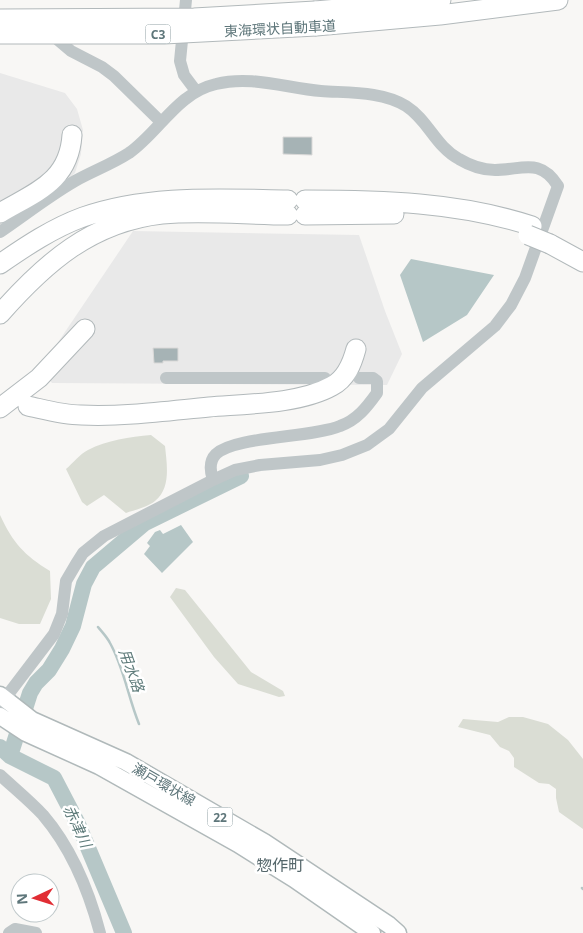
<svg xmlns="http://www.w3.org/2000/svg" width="583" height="933" viewBox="0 0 583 933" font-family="'Noto Sans','Noto Sans JP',sans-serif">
	<rect width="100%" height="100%" fill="#f8f7f5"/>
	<!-- built -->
	<path fill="#e9e9e9" d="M0,73L65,93L77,109L83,130L81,154L75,173L56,191L0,226Z
		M133,231L359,235L385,311L402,354L387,385L52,383L40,369Z"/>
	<!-- green -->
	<path fill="#daddd4" d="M151,435L165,446C167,465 171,488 155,501C148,507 134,510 126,513L104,495L87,506L82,502L66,469C73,463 80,454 88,450C107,440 130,437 151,435Z
		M0,515C13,543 24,555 50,571L51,599L40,624H19L0,618Z
		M176,588L185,590L251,672L283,691L285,696L279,697L238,684L214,657L170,597Z
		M509,717H523L548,724L568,740L583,759V829L559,812L556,798V789L549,784L539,783L514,767V758L509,751L500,747L490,735L458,727L463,719L498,722Z"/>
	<!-- water -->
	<path fill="#b6c7c7" d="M411,259L494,275L467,315L423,342L400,275Z
		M181,525L193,542L162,573L144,554L150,546L147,543L155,532L160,530L163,534Z"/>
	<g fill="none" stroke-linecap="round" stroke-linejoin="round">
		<!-- stream -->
		<path stroke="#b6c7c7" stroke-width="2.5" d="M98,627C102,632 107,637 110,643C124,668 128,697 139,724
			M582,888L583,889"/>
		<!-- river -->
		<path stroke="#b6c7c7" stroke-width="16" d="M0,747L10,756L54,778L78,824L124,933
			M10,756L30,693L36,683L49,670L62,649L73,626L84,584L93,567L145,523L241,476"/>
	</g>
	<!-- building -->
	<path fill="#a6b3b5" stroke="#dad9d8" d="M283,137H312V155L283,154Z
		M153,348H178V361H163V363H154Z"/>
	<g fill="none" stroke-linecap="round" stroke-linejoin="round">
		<!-- major casing -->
		<g stroke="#b0b9ba" stroke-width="19">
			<path id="major" d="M0,695L32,720L126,762L264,842L389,925L398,933
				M0,716L26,733L99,766L238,844L294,879L372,933"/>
		</g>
		<!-- highway casing -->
		<g stroke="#b2b9bb" stroke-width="21">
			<path id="highway" d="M315,11L441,0
				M316,26L440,15L558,0
				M305,200C381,200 459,202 532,226
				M0,213C35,192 69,182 72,135
				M305,215L394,214
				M550,244L583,262
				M0,264C26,246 53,228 83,217C149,194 220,199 288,200
				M0,314C45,263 91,222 162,214C204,210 247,215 288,215
				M28,406C46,410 63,415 81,415C123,417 167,411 209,407C245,404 300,404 332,386C346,379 352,364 356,349
				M0,408L39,378L85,329"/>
		</g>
		<!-- minor -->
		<path stroke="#bfc6c8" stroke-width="12" d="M186,0L180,61L184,75L196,91
			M58,40L71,51L102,67L114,76L161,122
			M0,232C25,215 49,196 75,181C93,171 112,164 129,153C160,131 177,93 216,84C251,75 286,88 321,91C348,93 382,91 406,106C428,120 436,147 459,159C469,165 483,170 495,170C522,170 540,157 558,186L525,278L511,305L495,326L422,388L389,429L367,445L342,455L320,460L260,465L235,470L213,480L104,536L83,553L76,564L66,581L62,614L54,634L0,705
			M166,378H325
			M213,480C210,471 209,461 216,454C235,436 311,438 340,426C357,420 367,407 377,393V381L373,378H359
			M0,775C14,788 30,801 43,815C72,849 89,891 100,933
			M9,933L15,929L36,933"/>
		<!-- major -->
		<use href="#major" stroke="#fff" stroke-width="16"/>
		<!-- highway -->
		<use href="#highway" stroke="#fff" stroke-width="19"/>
		<!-- highway-bridge casing -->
		<g stroke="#b2b9bb" stroke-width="21" stroke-linecap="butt">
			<path id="highway-bridge" d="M0,19L194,18L315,11
				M0,34H164L316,26
				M528,235L550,244"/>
		</g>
		<!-- highway-bridge -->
		<use href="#highway-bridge" stroke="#fff" stroke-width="19"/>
	</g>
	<g text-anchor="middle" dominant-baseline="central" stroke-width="5" stroke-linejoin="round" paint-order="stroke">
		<!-- shield labels -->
		<g fill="#fff" stroke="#8e9fa2" stroke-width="1">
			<rect x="145.5" y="24.5" width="25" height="19" rx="4"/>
			<rect x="207.5" y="807.5" width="25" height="19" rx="4"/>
		</g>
		<g font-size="12" font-weight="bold" fill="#5e767a">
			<text x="158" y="34">C3</text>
			<text x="220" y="817">22</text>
		</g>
		<!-- street labels -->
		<g font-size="14" fill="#5e767a" stroke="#fff">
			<text transform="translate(280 28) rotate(-3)">東海環状自動車道</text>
			<text transform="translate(164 784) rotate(30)">瀬戸環状線</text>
		</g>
		<!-- water labels -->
		<g font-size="15" font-style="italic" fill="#5e7b7a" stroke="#fff">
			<text transform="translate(132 670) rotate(70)">用水路</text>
			<text transform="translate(78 826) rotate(65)">赤津川</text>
		</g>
		<!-- quarter labels -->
		<g font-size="16" fill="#55676b" stroke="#fff">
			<text x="280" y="865">惣作町</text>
		</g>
	</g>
	<!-- north arrow -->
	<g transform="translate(35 898) rotate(266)"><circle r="24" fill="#ffffff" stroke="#bfc8ca"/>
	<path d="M0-4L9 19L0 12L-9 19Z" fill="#e12d34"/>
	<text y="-8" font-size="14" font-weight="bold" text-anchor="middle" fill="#5e767a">N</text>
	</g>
</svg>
